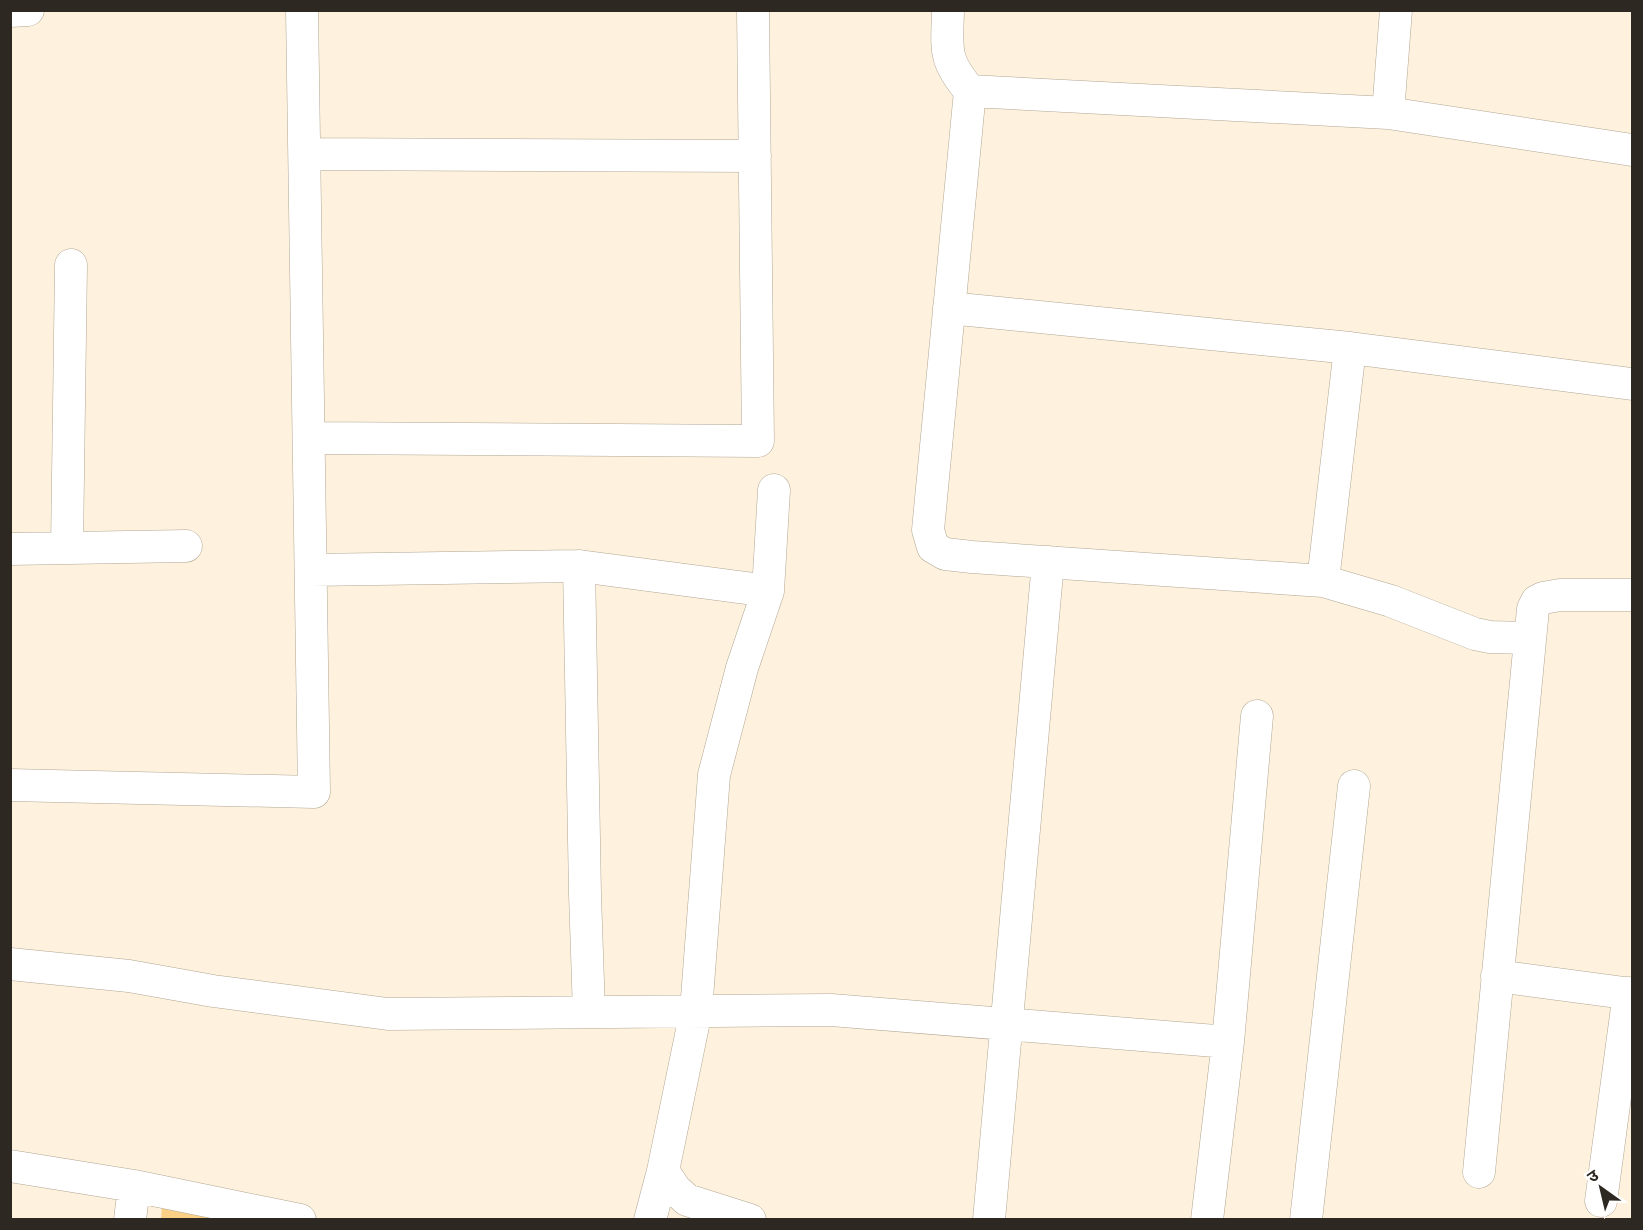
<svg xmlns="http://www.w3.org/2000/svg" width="1643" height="1230" viewBox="0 0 1643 1230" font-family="'Nunito Sans','Noto Sans Devanagari',sans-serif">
	<rect width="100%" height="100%" fill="#fef2de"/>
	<!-- green -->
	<path fill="#fcd185" d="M162,1204L227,1220H161Z"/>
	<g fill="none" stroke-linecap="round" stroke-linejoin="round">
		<!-- minor casing -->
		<g stroke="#b1a693" stroke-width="33">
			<path id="minor" d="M948,10C947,50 943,59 970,91L928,530L933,547L945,554L972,557L1323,581L1391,601L1475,634L1490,637L1530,638
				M10,11L28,10
				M970,91L1388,113L1632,150
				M1388,113L1396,10
				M305,154L755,156
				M949,308L1350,348L1632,384
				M309,438L758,441L753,10
				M67,547L71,265
				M10,549L186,546
				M579,566L585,894L589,1012
				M311,570L579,566L768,591
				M1323,581L1350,348
				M10,785L314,792L302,10
				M10,964L129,976L213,991L388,1014L831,1010L1228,1042
				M1497,976L1632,994
				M10,1166L134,1186L300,1220
				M1479,1172L1533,609L1537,601L1543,598L1560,595H1632
				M1601,1201L1629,993
				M130,1220L134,1186
				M650,1220L663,1171
				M750,1220L687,1200L675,1189L663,1171L696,1011L714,775L742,668L768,591L774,490
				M989,1220L1048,562
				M1207,1220L1228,1042L1257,716
				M1306,1220L1354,786"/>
		</g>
		<!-- minor -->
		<use href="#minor" stroke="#fff" stroke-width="32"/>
	</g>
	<!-- border -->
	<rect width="1643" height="1230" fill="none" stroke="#2d2821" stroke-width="24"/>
	<!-- north arrow -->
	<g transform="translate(1601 1188) rotate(326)" stroke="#ffffff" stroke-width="4.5" paint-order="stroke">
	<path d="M0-4.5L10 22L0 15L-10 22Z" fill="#2d2821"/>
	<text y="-9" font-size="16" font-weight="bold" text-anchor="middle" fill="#2d2821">उ</text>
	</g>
</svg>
